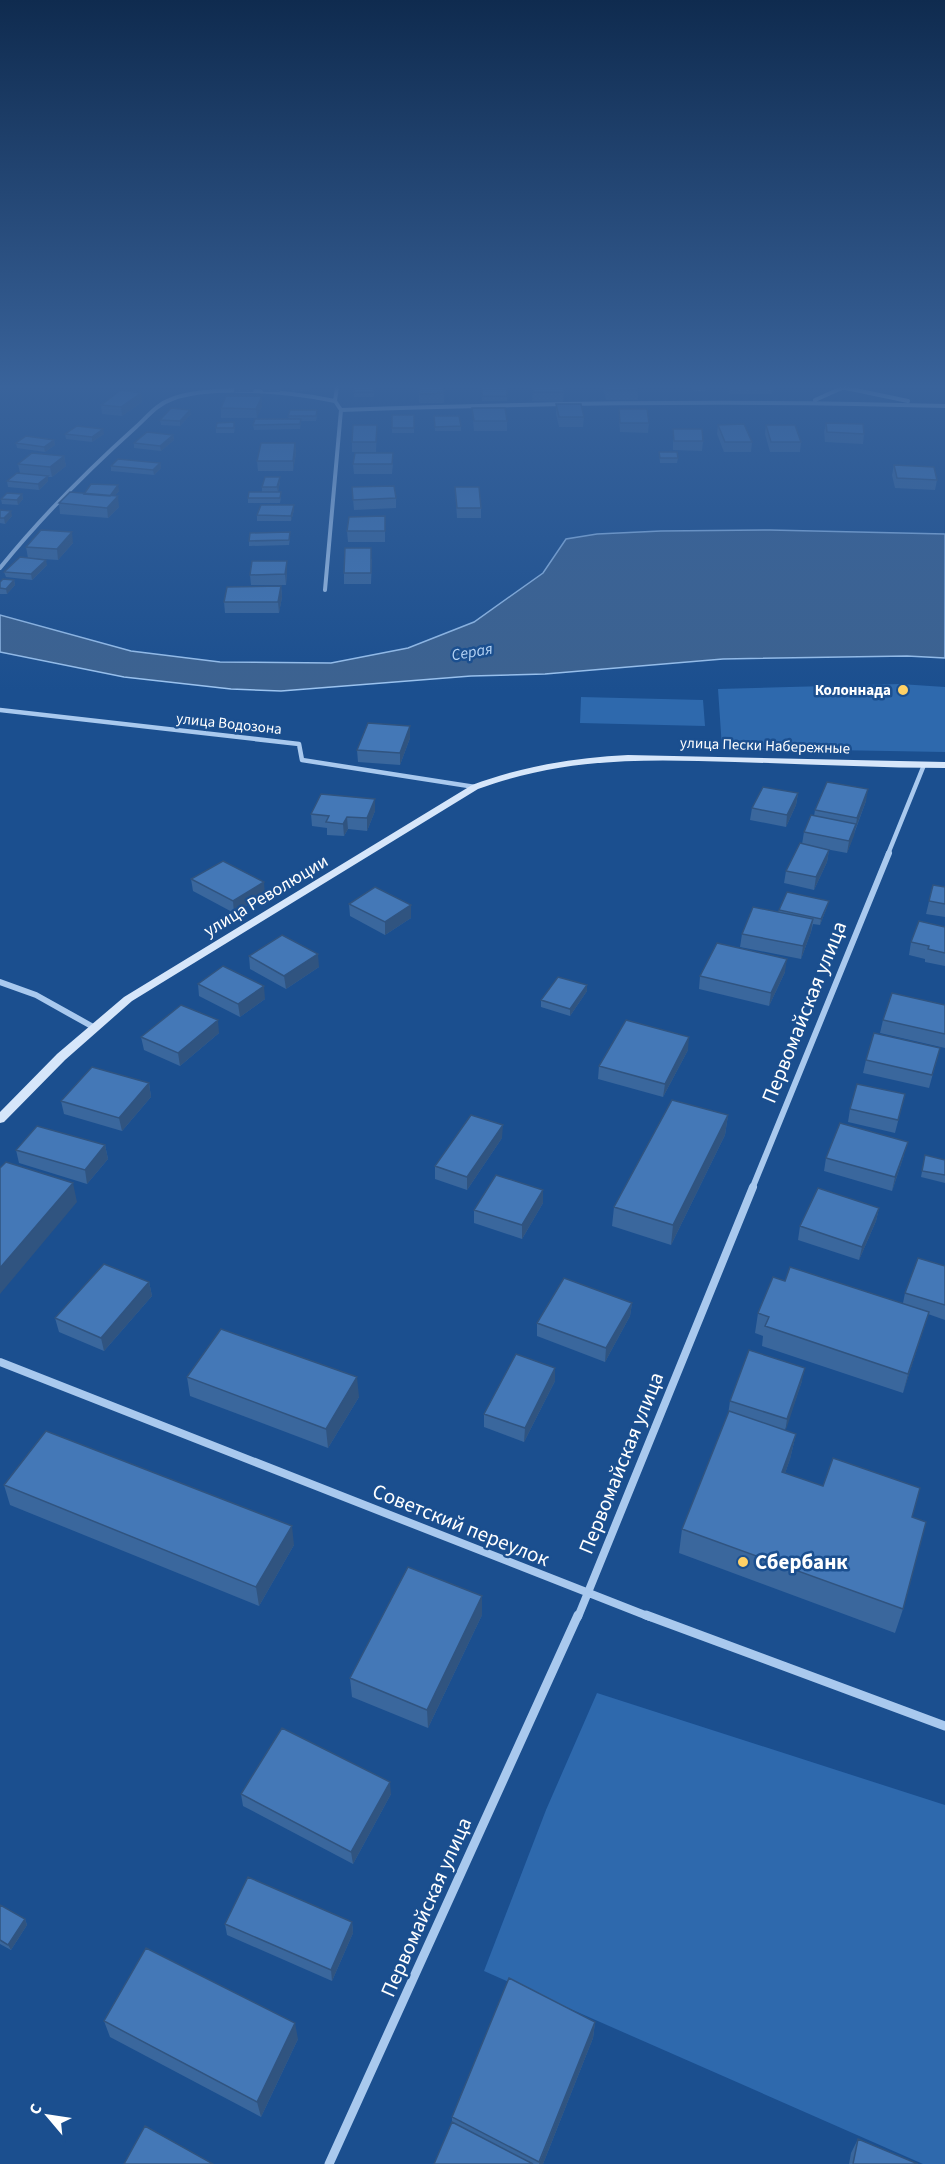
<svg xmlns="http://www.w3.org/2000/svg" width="945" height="2164" viewBox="0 0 945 2164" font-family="'Source Sans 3',sans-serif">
	<rect width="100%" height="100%" fill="#1b4f8f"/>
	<!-- green -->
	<path fill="#2e69ad" d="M900,684L945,687V752L722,748L718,689Z
		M581,697L703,700L705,726L580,723Z
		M597,1693L945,1805V2164H923L484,1971L546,1810Z"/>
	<!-- water -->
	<path fill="#3c6290" stroke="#9cc4f0" stroke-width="1.5" d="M770,530L945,534V658L907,656L723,659L545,674L471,676L281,691L231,689L124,677L0,652V615L131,651L220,662L331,663L408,648L474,622L543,573L566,539L597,534L661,531Z"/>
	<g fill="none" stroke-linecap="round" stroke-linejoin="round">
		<!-- minor-far4 -->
		<path stroke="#a9c9ee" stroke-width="4" d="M841,387L908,401
			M815,400L842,388
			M335,401L337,387
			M341,410C542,403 744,400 945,406
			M0,568C42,516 87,471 136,427C147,417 157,404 172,399C213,384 292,392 335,401L341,410
			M325,590L341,410"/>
		<!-- minor-far3 -->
		<path stroke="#a9c9ee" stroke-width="4.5" d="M0,710L299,744L302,760L475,787
			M888,854L924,765"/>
		<!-- minor-far2 -->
		<path stroke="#a9c9ee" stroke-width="6" d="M0,982L36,995L95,1028
			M752,1189L889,853"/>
		<!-- minor-far1 -->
		<path stroke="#a9c9ee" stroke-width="8" d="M0,1362L650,1617
			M578,1617L753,1187"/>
		<!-- minor -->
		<path stroke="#a9c9ee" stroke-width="9" d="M646,1615L945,1726
			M329,2164L578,1615"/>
		<!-- secondary -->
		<path fill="#d6e6fa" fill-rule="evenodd" d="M628,755L945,762V768C875,768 805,764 735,762C644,759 566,757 478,789L132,1001L65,1060L4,1122L0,1123V1112L57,1054L124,997L472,785C523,766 573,758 628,755Z"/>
	</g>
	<!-- wall -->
	<path fill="#3a679d" d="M234,387H254L253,392H234Z
		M262,387H282L280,392H263Z
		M291,387H309V391H291Z
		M354,387H374V397H354Z
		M419,387H444V403H419Z
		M482,387H507V401H482Z
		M533,387H572L564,388L563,402L532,401Z
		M603,387H637L638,391V400H606Z
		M691,387H706L705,391H694Z
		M727,387H773L772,394H730Z
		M142,402L122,416L102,414L101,405Z
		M556,404L584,417L583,427H559L556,414Z
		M262,406L257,418H221V408Z
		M472,408L507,421V431H474Z
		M619,409L649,423L648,433L620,432L619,418Z
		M317,410V415L316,421H301L300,429L254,430L253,425L289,419L288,416Z
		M191,414L180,426L161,425L160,420Z
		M392,415H414V433H392Z
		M434,416L461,426V431H435Z
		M826,423L864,434L863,444L825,442L824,432Z
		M377,425L376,452H352V442Z
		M718,425L752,442L751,452H724L717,434Z
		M766,425L801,442L800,452H770L765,434Z
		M235,427L234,433H216V428Z
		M673,429L703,441L702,451L673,450Z
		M65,434H104L92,442L66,439Z
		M173,435L174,440L161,451L134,448V443Z
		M54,440L55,445L45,452L17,448L16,443Z
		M295,443L296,453L293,471H258L257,461Z
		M659,452L678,458L677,463H660Z
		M393,453V463L392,474H354L353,464Z
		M64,456L66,466L52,477H48V481L39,490L8,487L7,481L20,473L18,464Z
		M160,463L161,468L154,475L111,471V466Z
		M894,465L937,480L935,490L895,488L892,475Z
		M280,482L278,492H262V487Z
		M352,487L396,498V508L354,510Z
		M455,487L481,508V518H457Z
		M119,491L114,496L119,507L108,518L60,514L59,503L84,494Z
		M22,494L23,499L18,505L2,504L1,499Z
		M281,497L280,503H248V498Z
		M0,510L12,516L5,524L0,523Z
		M294,510L291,521H257V515Z
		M385,516V542H348L347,531Z
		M290,538L289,545L249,546V541Z
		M73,543L58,560L28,558L26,547Z
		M372,559L371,584H344V573Z
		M47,565L32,580L6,577L4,572Z
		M287,572L286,585H251L250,575Z
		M14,580L15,585L7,594H0V582Z
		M281,586L282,597L279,613H225L224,602Z
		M410,726V738L400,765L358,762L357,750Z
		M798,793L796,805L786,827L750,820L752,808Z
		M375,799V811L367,831L348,829L344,836L327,835V828L312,826L311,814Z
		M866,801L847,853L820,848L829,850L827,862L814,890L784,883L786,871L802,844L804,832L814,816L815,810Z
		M191,879L265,895L234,913L193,891Z
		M933,885L945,887V917L926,914Z
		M349,904L411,905V918L385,935L350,916Z
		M827,907L820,925L813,924L811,932L801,959L740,947L742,934L778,912L779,910Z
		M945,927V966L925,962V959L909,955L911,942Z
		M249,956L319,967L286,989L250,969Z
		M785,972L769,1006L699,989L700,976Z
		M198,984L265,999L240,1017L199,996Z
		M587,985V991L570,1016L541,1007V1000Z
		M945,1005V1048L880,1033L883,1020Z
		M219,1033L180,1066L144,1050L141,1037Z
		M940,1048L929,1088L863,1073L866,1060Z
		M688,1050L663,1097L598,1079L599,1066Z
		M149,1083L151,1097L122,1131L64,1114L61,1101Z
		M905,1094L895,1133L848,1122L850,1109Z
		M728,1115L725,1135L671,1245L612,1226L614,1207Z
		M502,1138L467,1190L435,1179V1166Z
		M105,1145L108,1159L87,1184L19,1163L16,1150Z
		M904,1155L892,1191L824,1171L826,1158Z
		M925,1155L945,1160V1183L921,1177Z
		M543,1203L522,1239L474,1223V1210Z
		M879,1208L876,1221L859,1260L798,1240L800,1226Z
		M945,1266V1320L928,1314L903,1393L762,1346L763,1336L755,1333L758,1313L785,1281L903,1303L905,1293Z
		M149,1282L152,1296L104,1351L59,1332L55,1318Z
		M632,1303L630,1316L605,1362L537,1336V1323Z
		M555,1368V1381L524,1442L484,1427V1414Z
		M187,1377L359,1397L328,1448L190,1396Z
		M802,1381L785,1430L796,1434L790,1459L785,1473L912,1517L903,1609L895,1633L679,1553L682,1529L728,1415L730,1401Z
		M4,1485L294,1545L259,1606L10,1505Z
		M482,1615L428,1728L352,1697L350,1678Z
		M241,1794H391L353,1864L243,1806Z
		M0,1905L25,1919L27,1925L11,1950L0,1944Z
		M352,1922L353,1933L332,1981L227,1935L225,1924Z
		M104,2021L298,2039L261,2117L110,2037Z
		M595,2022L593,2038L543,2164H434L452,2122V2117Z
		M858,2139L918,2164H849L851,2153Z"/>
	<!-- shaded-wall -->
	<path fill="#305480" d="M141,393L142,402L122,416L121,407Z
		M262,396V406L257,418L256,409Z
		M190,410L191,414L180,426V421Z
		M103,429L104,434L92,442V437Z
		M173,435L174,440L161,451L160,446Z
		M54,440L55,445L45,452L44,447Z
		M295,443L296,453L293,471V461Z
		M64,456L66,466L52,477L50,467Z
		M160,463L161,468L154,475L153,470Z
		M48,476V481L39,490L38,484Z
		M280,477V482L278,492L277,487Z
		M118,485L119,491L111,501L110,496Z
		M22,494L23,499L18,505L17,500Z
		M118,496L119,507L108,518L107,508Z
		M294,505V510L291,521V516Z
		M11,511L12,516L5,524L4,518Z
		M72,532L73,543L58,560L57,549Z
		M46,560L47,565L32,580L31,574Z
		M287,561V572L286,585L285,574Z
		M14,580L15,585L7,594L6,589Z
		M281,586L282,597L279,613L278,602Z
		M410,726V738L400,765V753Z
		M868,789L866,801L855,830L857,818Z
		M798,793L796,805L786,827L787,815Z
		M375,799V811L367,831V818Z
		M347,817L348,829L344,836L343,824Z
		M856,824L854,836L847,853L849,841Z
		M829,850L827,862L814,890L816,877Z
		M264,882L265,895L234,913L233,901Z
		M829,901L827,907L820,925L821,919Z
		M411,905V918L385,935V922Z
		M813,919L811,932L801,959L803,946Z
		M318,954L319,967L286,989L284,976Z
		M787,959L785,972L769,1006L771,993Z
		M587,985V991L570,1016V1009Z
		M264,986L265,999L240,1017L238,1004Z
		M218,1020L219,1033L180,1066L178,1053Z
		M689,1037L688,1050L663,1097L665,1084Z
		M149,1083L151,1097L122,1131L119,1118Z
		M728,1115L725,1135L671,1245L673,1225Z
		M503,1125L502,1138L467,1190V1177Z
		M908,1142L904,1155L892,1191L895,1177Z
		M105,1145L108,1159L87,1184L85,1170Z
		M73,1183L77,1202L0,1294V1268Z
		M543,1190V1203L522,1239V1225Z
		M879,1208L876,1221L859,1260L862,1247Z
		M149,1282L152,1296L104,1351L101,1338Z
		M632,1303L630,1316L605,1362L606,1348Z
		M929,1312L923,1331L903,1393L908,1374Z
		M555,1368V1381L524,1442L525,1428Z
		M805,1368L802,1381L785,1433L787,1419Z
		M357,1377L359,1397L328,1448L326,1429Z
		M796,1434L790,1459L777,1497L782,1472Z
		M292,1526L294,1545L259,1606L256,1587Z
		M482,1596V1615L428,1728L427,1710Z
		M390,1782L391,1794L353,1864L351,1852Z
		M25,1919L27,1925L11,1950L8,1945Z
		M352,1922L353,1933L332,1981L331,1970Z
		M595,2022L593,2038L543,2164H539Z
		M295,2023L298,2039L261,2117L257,2102Z"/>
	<!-- building -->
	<path fill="#4478b7" stroke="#305480" stroke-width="1.5" d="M354,387H374V392L354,393Z
		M419,387H444V393L419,394Z
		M482,387H507V396H482Z
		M533,387H564V392H533Z
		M605,387H637L638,391H606Z
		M121,390L141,393L121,407L101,405Z
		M226,396H262L256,409L221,408Z
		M556,404H581L584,417H559Z
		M171,408L190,410L180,421L160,420Z
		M472,408H505L507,421H474Z
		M619,409H647L649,423H620Z
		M290,410H317L316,416H288Z
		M392,415H414V428H392Z
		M434,416H459L461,426L435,427Z
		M255,419H301L300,424L253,425Z
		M234,422V428H216L217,423Z
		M826,423L863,424L864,434L827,432Z
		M744,424L752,442H725L718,425Z
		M353,425H377L376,442H352Z
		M766,425H795L801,442H771Z
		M77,426L103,429L92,437L65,434Z
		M673,429H702L703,441H674Z
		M147,432L173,435L160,446L134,443Z
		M26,436L54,440L44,447L16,443Z
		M261,443H295L293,461H257Z
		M659,452H677L678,458H660Z
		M32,453L64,456L50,467L18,464Z
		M355,453H393L392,464H353Z
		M118,459L160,463L153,470L111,466Z
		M894,465L934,467L937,480L897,478Z
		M17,473L48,476L38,484L7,481Z
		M265,477H280L277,487H262Z
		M91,484L118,485L110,496L84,494Z
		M394,486L396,498L353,500L352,487Z
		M455,487H479L481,508H457Z
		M70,492L118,496L107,508L59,503Z
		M249,492H281L280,498H248Z
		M7,493L22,494L17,500L1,499Z
		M261,505H294L291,516L257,515Z
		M0,510L11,511L4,518H0Z
		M385,516V531H347L349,517Z
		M41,530L72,532L57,549L26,547Z
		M290,532L289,540L249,541L250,533Z
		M345,548H371V573H344Z
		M20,557L46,560L31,574L4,572Z
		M252,561H287L285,574L250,575Z
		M3,579L14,580L6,589L0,588V582Z
		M281,586L278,602H224L227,587Z
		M368,723L410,726L400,753L357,750Z
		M827,782L868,789L857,818L815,810Z
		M763,787L798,793L787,815L752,808Z
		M321,794L375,799L367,818L347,817L343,824L326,822L329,816L311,814Z
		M811,815L856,824L849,841L804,832Z
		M800,843L829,850L816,877L786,871Z
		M223,861L264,882L233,901L191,879Z
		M933,885L945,887V904L929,901Z
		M375,887L411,905L385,922L349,904Z
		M787,892L829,901L821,919L779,910Z
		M753,907L813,919L803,946L742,934Z
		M919,921L945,927V953L928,949L929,946L911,942Z
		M282,935L318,954L284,976L249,956Z
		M717,943L787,959L771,993L700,976Z
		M223,966L264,986L238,1004L198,984Z
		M558,977L587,985L570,1009L541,1000Z
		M892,993L945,1005V1034L883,1020Z
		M181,1005L218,1020L178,1053L141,1037Z
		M626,1020L689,1037L665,1084L599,1066Z
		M874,1033L940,1048L932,1075L866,1060Z
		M92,1067L149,1083L119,1118L61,1101Z
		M857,1084L905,1094L898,1120L850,1109Z
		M672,1100L728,1115L673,1225L614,1207Z
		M471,1115L503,1125L467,1177L435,1166Z
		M840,1123L908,1142L895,1177L826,1158Z
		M37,1126L105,1145L85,1170L16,1150Z
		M925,1155L945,1160V1175L922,1171Z
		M6,1162L73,1183L0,1268V1168Z
		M496,1175L543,1190L522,1225L474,1210Z
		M818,1188L879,1208L862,1247L800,1226Z
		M918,1258L945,1266V1305L905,1293Z
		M104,1264L149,1282L101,1338L55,1318Z
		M790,1267L929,1312L908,1374L765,1326L769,1317L758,1313L773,1277L785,1281Z
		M564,1278L632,1303L606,1348L537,1323Z
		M221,1329L357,1377L326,1429L187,1377Z
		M749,1350L805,1368L787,1419L730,1401Z
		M516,1354L555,1368L525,1428L484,1414Z
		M729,1411L796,1434L782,1472L823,1486L833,1458L920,1488L912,1517L926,1522L903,1609L682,1529Z
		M46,1431L292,1526L256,1587L4,1485Z
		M408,1567L482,1596L427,1710L350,1678Z
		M282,1728L390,1782L351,1852L241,1794Z
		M248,1877L352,1922L331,1970L225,1924Z
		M0,1905L25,1919L8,1945L0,1940Z
		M146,1948L295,2023L257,2102L104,2021Z
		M509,1978L595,2022L539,2162L452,2117Z
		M452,2122L533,2164H434Z
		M145,2126L213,2164H124Z
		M858,2139L918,2164H853Z"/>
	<!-- sky -->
	<linearGradient id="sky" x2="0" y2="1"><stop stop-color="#0f2b4f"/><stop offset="0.56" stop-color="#39639b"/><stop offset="1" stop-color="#39639b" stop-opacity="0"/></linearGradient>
	<rect width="945" height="690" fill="url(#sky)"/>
	<!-- markers -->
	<g fill="#ffd166" stroke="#1b4f8f" stroke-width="2">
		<circle cx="903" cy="690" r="6"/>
		<circle cx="743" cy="1562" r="6"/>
	</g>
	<g text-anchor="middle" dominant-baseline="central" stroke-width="5" stroke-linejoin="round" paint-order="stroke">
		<!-- far-poi labels -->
		<g font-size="15" font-weight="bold" fill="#fff" stroke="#1b4f8f" text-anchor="end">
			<text x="891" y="690">Колоннада</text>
		</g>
		<!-- far-street labels -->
		<g font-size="15" fill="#fff" stroke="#1b4f8f">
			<text transform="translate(229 724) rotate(6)">улица Водозона</text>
			<text transform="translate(765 746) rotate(2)">улица Пески Набережные</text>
		</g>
		<!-- far-water labels -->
		<g font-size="16" font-style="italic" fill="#b5d3f5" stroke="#1b4f8f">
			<text transform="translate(472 652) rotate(-10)">Серая</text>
		</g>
		<!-- street labels -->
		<g font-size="18" fill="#fff" stroke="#1b4f8f">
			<text transform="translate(266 896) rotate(-31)">улица Революции</text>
		</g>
		<!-- near-street labels -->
		<g font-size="21" fill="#fff" stroke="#1b4f8f">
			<text transform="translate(804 1012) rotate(-68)">Первомайская улица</text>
			<text transform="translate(621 1463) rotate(-68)">Первомайская улица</text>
			<text transform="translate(461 1525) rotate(22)">Советский переулок</text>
			<text transform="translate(426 1907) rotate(-66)">Первомайская улица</text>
		</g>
		<!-- near-poi labels -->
		<g font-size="21" font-weight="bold" fill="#fff" stroke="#1b4f8f" text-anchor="start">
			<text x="755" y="1562">Сбербанк</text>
		</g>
	</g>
	<!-- north arrow -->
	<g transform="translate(48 2116) rotate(299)" stroke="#1b4f8f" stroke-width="4.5" paint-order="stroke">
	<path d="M0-4.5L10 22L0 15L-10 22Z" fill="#ffffff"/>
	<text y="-9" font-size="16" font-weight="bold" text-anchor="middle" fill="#ffffff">С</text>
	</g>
</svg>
